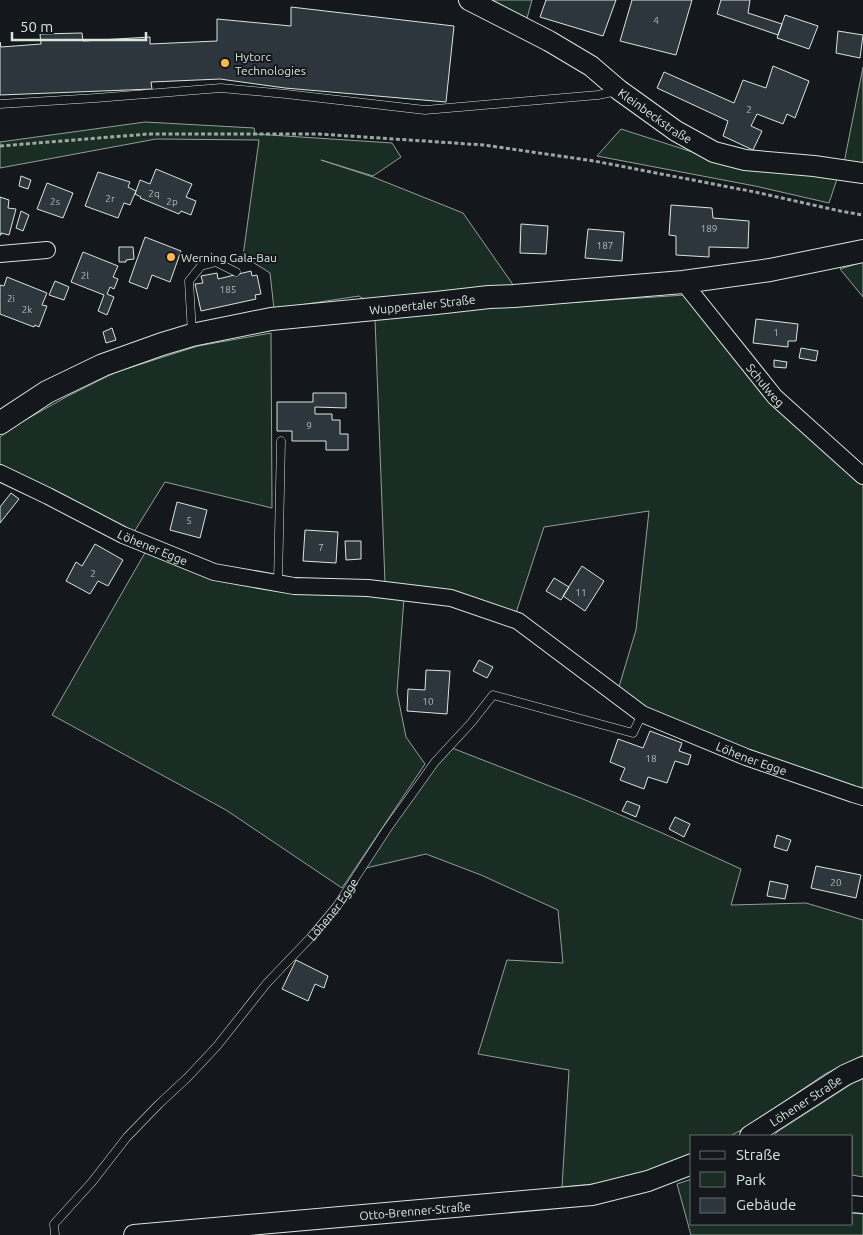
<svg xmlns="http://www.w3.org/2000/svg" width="863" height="1235" viewBox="0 0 863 1235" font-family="Ubuntu,sans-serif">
	<rect width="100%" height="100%" fill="#14181c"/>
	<!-- green -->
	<path fill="#1a2d24" stroke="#939e99" d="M492,0H532L527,18Z
		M863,67V165L844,163Z
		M145,122L254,128L255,134L392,143L401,157L373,176L321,160L373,177L463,213L514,286L367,301L359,296L274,309L270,273L243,256L259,140L156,139L0,168V142Z
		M621,129L714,159L838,176L829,203L755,186L597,156Z
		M863,262V297L840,269Z
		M685,295L863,483V791L647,712L618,690L636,630L649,511L544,527L516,613L385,583L375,319L441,311Z
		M271,333L272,508L165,482L134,532L0,466V437L18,424L68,396L116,372L198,346Z
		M146,551L191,568L404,598L397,692L406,737L425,764L342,888L226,810L52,715Z
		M452,748L583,799L660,832L741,869L731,905L806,903L863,920V1055L825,1074L747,1127L730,1136H692V1156L671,1165L604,1183L562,1187L569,1070L478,1054L507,960L563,963L558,910L481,875L426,854L366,868L389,831L437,763Z
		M863,1079V1177L852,1175V1136H774L777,1132L853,1083Z
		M692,1179V1224H852V1213L863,1214V1235H691L677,1184Z"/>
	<!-- building -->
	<path fill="#2c363c" stroke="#d8e6dc" d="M546,0H616L603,36L540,17Z
		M632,0H692L676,55L620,41Z
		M721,0H750L748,13L782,24L778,35L717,14Z
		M291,7L454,26L446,102L285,88L220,79L151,82L152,89L0,95V42L1,47L41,44L40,34L82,33L83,41L150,37V44L217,41V19L291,26Z
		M785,15L818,26L809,49L777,38Z
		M838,31L863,35L860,58L836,53Z
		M773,66L809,81L795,118L787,114L783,124L757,114L751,126L762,131L753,150L723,136L728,121L657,88L664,72L734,103L743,80L766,88Z
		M156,169L192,184L186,197L196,201L191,215L181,211L179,214L140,198L141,197L135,194L140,180L150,184Z
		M98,172L130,182L128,187L136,191L130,205L124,203L118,218L85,206Z
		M21,176L31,180L28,189L19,186Z
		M47,183L73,193L63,218L37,209Z
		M0,197L9,200L8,208L16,209L9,235L1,233V235H0Z
		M671,205L712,208L713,218L749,221L748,248L709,247V257L676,255V236L669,235Z
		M21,211L29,215L23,231L16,228Z
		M521,224L548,226L546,254L520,253Z
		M588,229L624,232L622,261L585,258Z
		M145,237L181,251L170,282L152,275L147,289L129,282Z
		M119,247H133L134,259L126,260V262H119Z
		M83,252L118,266L113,277L118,279L114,289L110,287L107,294L114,297L107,315L98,311L104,295L71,282Z
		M251,271L252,276L257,275L261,294L255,295L256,299L201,311L195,284L203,283L201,276L217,273L218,279Z
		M7,277L47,293L42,305L47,306L39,327L35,325L34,327L0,314V285L4,286Z
		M55,281L69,287L64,300L49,295Z
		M756,319L798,324L796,341H788V347L753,343Z
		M112,328L116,340L106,343L103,332Z
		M801,348L818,351L816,361L799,358Z
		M774,360L787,362L786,368L774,367Z
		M313,393H346V408L315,407V414H332V420H340V434H348V450H326V441H292V431H277V402H313Z
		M11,493L19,499L0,523V507Z
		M177,502L207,510L200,538L170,530Z
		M305,530L338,532L336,563L303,561Z
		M345,541H361V559L346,560Z
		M95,544L123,560L108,586L98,581L90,594L66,581L76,562L82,566Z
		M582,566L604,581L585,611L563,596Z
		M554,578L569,587L561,600L546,591Z
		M479,660L493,667L487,678L473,671Z
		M426,670L450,671L447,714L407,711L408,689L425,690Z
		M650,731L682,743L679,751L691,755L688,765L675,761L667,783L648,777L644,789L620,780L625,768L610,762L618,739L643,748Z
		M627,801L640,806L636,817L622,811Z
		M675,817L690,824L684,837L669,829Z
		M777,835L791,840L787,851L774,847Z
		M816,866L861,875L856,898L811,888Z
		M770,881L788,885L785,899L767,896Z
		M296,960L328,976L324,988L315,984L308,1001L282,989Z"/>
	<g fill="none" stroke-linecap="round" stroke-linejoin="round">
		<!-- service casing -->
		<g stroke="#d8e6dc" stroke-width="9">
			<g id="service">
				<path d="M0,104L96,98L221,88L286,94L425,110L598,95L617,91"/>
				<path d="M192,333L189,281L201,266L216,262L236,272"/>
				<path d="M278,583L281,441"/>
				<path id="s1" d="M55,1235L54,1224L92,1182L127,1137L159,1104L188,1077L217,1046L267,983L311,937L337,906L387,829L435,762L471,723L493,695L633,733L642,714"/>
			</g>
		</g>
		<!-- minor casing -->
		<g stroke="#d8e6dc" stroke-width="18">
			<g id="minor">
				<path d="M0,254L47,250"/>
				<path id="s2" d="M683,282L775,397L863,476"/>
				<path id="s3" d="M0,473L48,496L123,535L214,572L294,586L368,588L451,598L518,621L642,714L746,757L853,794L863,797"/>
				<path d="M852,1204L863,1205"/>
			</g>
		</g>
		<!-- tertiary casing -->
		<g stroke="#d8e6dc" stroke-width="22">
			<g id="tertiary">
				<path id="s4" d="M469,0L549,41L591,66L619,90L676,131L714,152L745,160L814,166L863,173"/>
				<path id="s5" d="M750,1136L845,1075L863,1067"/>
				<path id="s6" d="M134,1235L592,1195L648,1181L692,1164"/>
			</g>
		</g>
		<!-- secondary casing -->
		<g stroke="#d8e6dc" stroke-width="24">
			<g id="secondary">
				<path id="s7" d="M0,423L47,392L103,365L162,344L192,335L271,319L436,303L489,297L514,296L683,282L770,270L863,251"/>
			</g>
		</g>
		<!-- path -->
		<path stroke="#9da8a2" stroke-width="3" stroke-dasharray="4 2.5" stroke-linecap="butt" d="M0,146L148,134H319L484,145L594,161L755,192L840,211L863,215"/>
		<!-- service -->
		<use href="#service" stroke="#14181c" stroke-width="8"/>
		<!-- minor -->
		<use href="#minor" stroke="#14181c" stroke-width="16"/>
		<!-- tertiary -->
		<use href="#tertiary" stroke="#14181c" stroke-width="20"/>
		<!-- secondary -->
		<use href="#secondary" stroke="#14181c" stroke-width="22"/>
	</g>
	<!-- markers -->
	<g fill="#ffb74d" stroke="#14181c" stroke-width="2">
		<circle cx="225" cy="63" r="5"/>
		<circle cx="171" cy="257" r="5"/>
	</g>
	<g text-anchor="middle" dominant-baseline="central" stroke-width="4" stroke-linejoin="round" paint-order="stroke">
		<!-- number labels -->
		<g font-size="10" fill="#adbab4">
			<text x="656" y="20">4</text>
			<text x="749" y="109">2</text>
			<text x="154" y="193">2q</text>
			<text x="110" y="198">2r</text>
			<text x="55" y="201">2s</text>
			<text x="172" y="201">2p</text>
			<text x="709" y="228">189</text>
			<text x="605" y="245">187</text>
			<text x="85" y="275">2l</text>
			<text x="228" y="289">185</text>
			<text x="11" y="298">2i</text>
			<text x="27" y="309">2k</text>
			<text x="776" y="332">1</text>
			<text x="309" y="425">9</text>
			<text x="189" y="520">5</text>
			<text x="321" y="547">7</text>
			<text x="93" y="573">2</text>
			<text x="581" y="592">11</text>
			<text x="428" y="701">10</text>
			<text x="651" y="758">18</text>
			<text x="836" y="882">20</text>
		</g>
		<!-- poi labels -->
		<g font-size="12" fill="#d8e6dc" stroke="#14181c" text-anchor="start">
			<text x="235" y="56">Hytorc<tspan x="235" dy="14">Technologies</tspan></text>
			<text x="181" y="257">Werning Gala-Bau</text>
		</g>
		<!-- street labels -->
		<g font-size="12" fill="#d8e6dc" stroke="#14181c">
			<text stroke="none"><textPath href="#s4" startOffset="220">Kleinbeckstraße</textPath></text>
			<text stroke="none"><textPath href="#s7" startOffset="445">Wuppertaler Straße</textPath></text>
			<text stroke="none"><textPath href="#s2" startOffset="132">Schulweg</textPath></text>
			<text stroke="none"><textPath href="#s3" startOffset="170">Löhener Egge</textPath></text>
			<text stroke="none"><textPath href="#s3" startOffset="819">Löhener Egge</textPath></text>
			<text stroke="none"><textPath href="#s1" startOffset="432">Löhener Egge</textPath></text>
			<text stroke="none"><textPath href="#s5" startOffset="66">Löhener Straße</textPath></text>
			<text stroke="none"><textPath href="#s6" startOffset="282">Otto-Brenner-Straße</textPath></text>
		</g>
	</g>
	<!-- legend -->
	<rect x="690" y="1135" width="162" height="90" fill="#14181c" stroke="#626a69"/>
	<rect x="700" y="1151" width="25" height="8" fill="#14181c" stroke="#626a69"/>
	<text x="736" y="1160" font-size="15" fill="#d8e6dc">Straße</text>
	<rect x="700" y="1172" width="25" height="15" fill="#1a2d24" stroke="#626a69"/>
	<text x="736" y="1185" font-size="15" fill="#d8e6dc">Park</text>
	<rect x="700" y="1198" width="25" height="15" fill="#2c363c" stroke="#626a69"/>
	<text x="736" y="1210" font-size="15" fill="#d8e6dc">Gebäude</text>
	<!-- scale -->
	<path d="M12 32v8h134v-8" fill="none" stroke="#d8e6dc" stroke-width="2.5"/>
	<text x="20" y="32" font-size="15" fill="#d8e6dc" stroke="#14181c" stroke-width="4" paint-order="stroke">50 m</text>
</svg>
